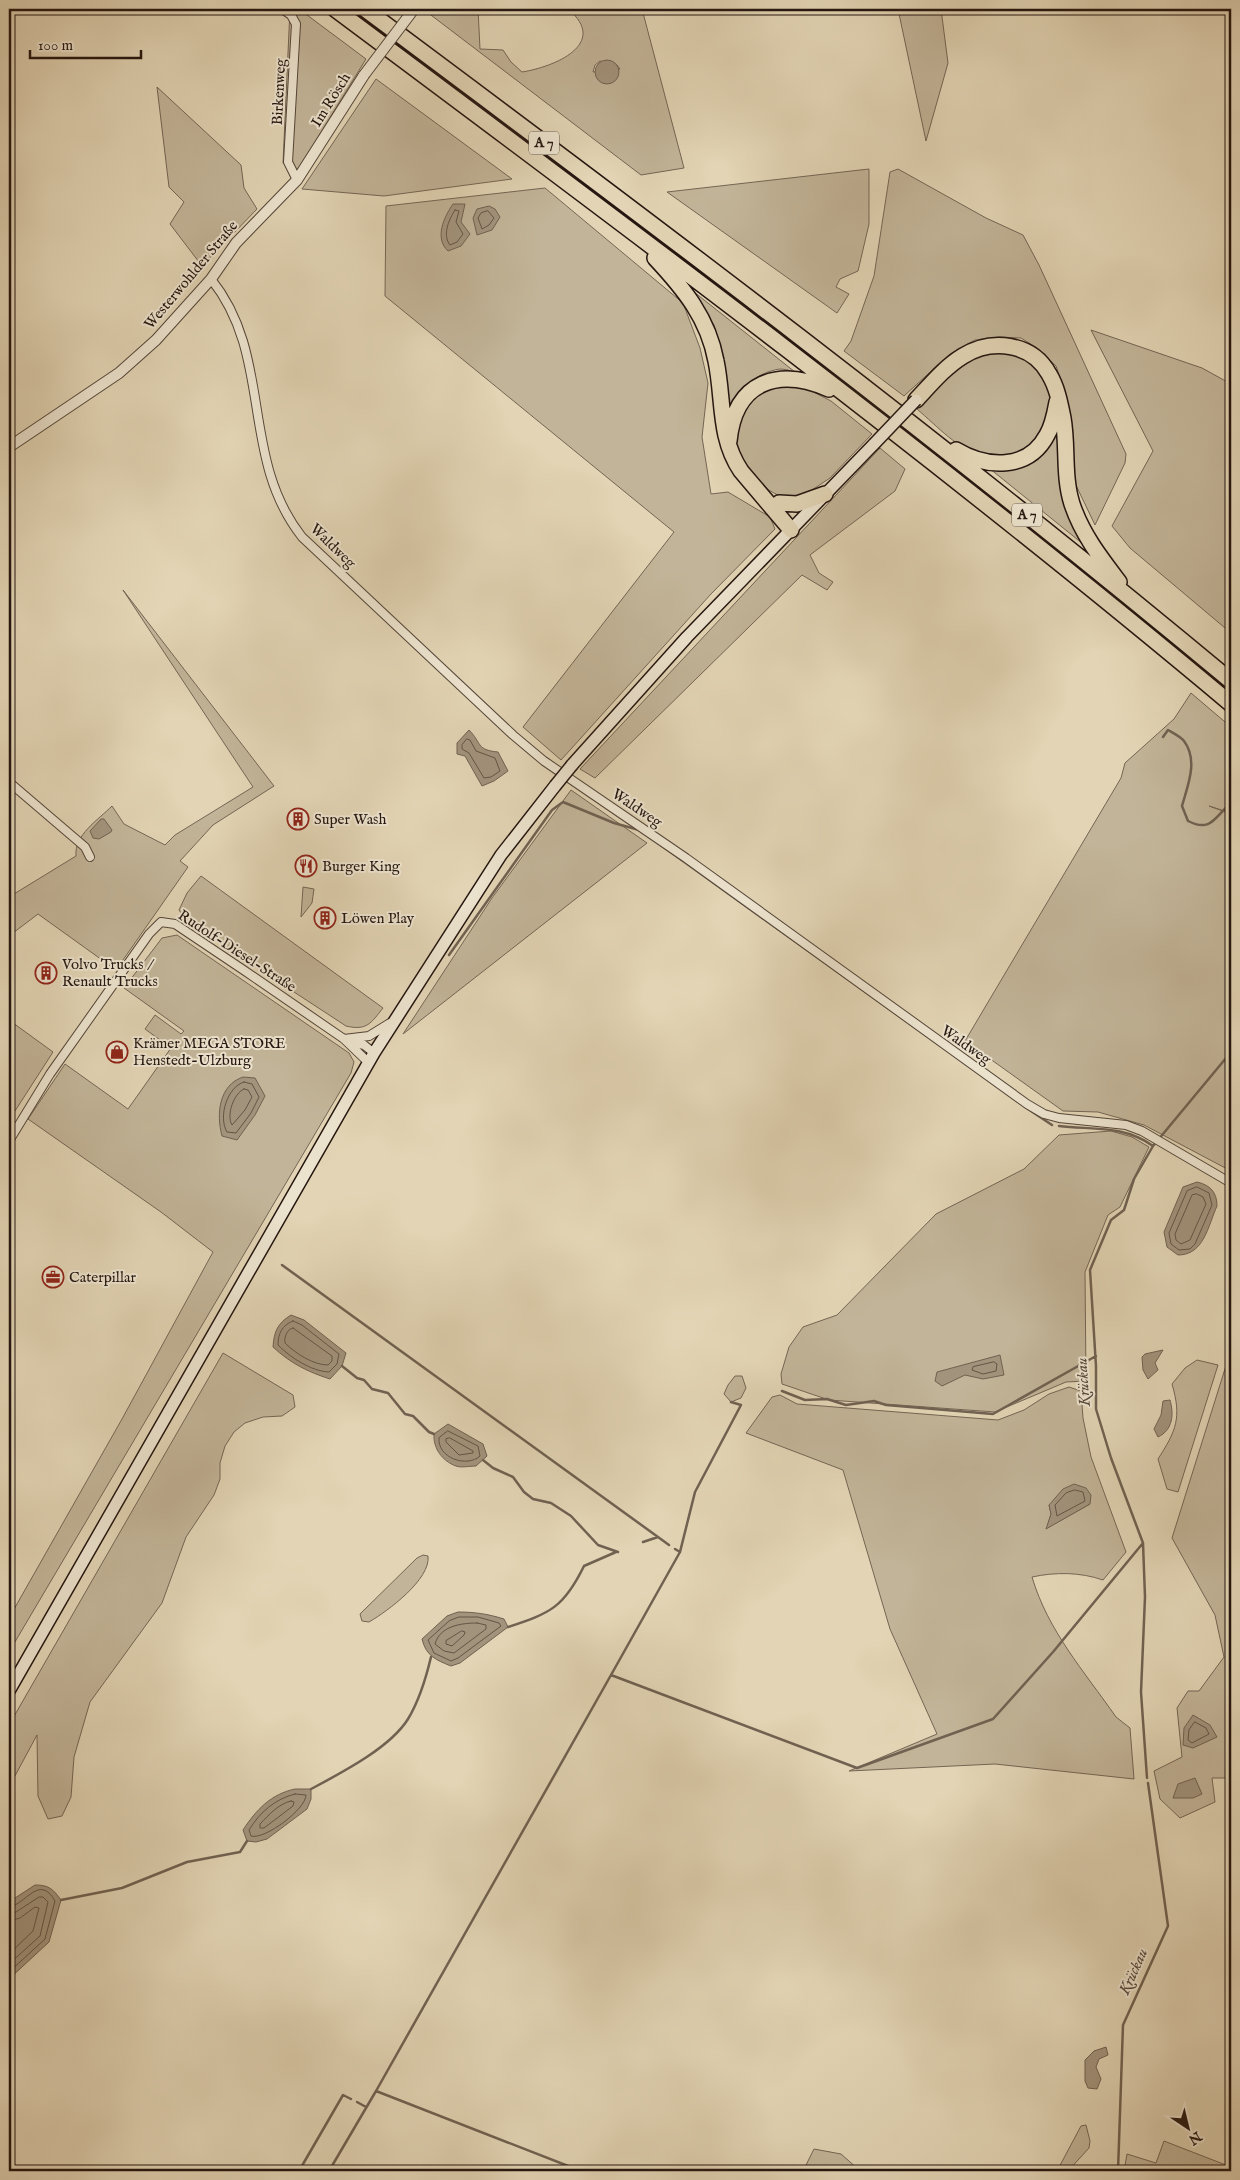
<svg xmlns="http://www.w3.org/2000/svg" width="1240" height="2180" viewBox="0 0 1240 2180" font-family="'IM FELL English',serif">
	<rect width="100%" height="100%" fill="#e2d4b4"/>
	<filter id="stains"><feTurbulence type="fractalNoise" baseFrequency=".004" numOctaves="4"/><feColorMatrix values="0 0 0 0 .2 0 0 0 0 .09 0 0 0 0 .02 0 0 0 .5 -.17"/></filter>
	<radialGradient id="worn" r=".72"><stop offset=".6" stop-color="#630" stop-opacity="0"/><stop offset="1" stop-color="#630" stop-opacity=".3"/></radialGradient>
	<!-- green -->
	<path fill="#c2b498" stroke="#746554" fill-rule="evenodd" d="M290,9H299L366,59L296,173L283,163Z
		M423,9H478L480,49L503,50L511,62L522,72C554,67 610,44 568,9H642L684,168L641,175ZM600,61L617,65L620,69L593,72L595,65Z
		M898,9H941L948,63L926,141Z
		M376,79L512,179L384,196L302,189Z
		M157,87L241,165L244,188L257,209L202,266L170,224L184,202L169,187Z
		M869,169V224L858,271L840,279L836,287L849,294L837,313L667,192Z
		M898,169L986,218L1023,235L1039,265L1126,454L1125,463L1095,525L1073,479L1066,395L1056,366L1037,348L1021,338L1000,337L975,340L950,354L904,396L844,351L851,341L874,276L890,172Z
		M545,188L683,303L700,348L708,383L702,437L711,494L728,492L770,517L775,529L711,594L561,760L523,727L674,532L385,296L386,206Z
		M689,288L795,372C791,371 785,369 780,369C756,372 735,392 730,414L721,348L714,325Z
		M1091,330L1202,368L1231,384V633L1130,548L1112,526L1153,451Z
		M1001,351C1010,353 1023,355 1030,361C1067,389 1051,455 1004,457C998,458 990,459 985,457C958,450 937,426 917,409L950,375L978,355Z
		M796,383L831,401L872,434L830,478L797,500C750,496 713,432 752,395C758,389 786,385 796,383Z
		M1057,429L1060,485L1068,512L1083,544L989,468H1012Z
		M880,448L905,469L895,491L810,555L819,573L833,582L827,590L802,575L595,778L580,769Z
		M123,590L274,786L213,825L180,861L188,867L116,970L38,914L9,936V897L76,856C74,835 98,820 112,806L124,824L165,845L175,835L253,787Z
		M1191,693L1231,727V813L1209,806L1231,814V1171L1144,1125L1098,1112L1063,1111L965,1041L1121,778L1125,763L1174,719Z
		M571,790L647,843L403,1034L492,898Z
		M201,876L383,1008C371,1023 367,1031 346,1026L187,922L179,910L187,893Z
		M303,887L314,889L312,903L301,917Z
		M177,935L349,1053L354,1062L351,1073L9,1652V1618L122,1419L213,1252L161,1212L28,1119L65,1064L128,1109L171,1048L145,1029L155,1015L181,1034L184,1031L124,988L162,938Z
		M9,1020L53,1052L15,1111L9,1108Z
		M1111,1131L1132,1137L1149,1147L1120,1207L1108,1215L1085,1272L1086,1381L1066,1382L995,1412L829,1400L782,1384L781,1374L789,1347L803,1327L837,1315L936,1214L1024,1169L1059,1135Z
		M223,1353L293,1395L295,1407L282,1416L263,1417L245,1423L234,1432L225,1446L220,1463V1479L214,1495L186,1537L162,1603L90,1702L74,1757L71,1797L62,1816L48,1819L38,1796L37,1735L9,1787V1725Z
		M1229,1356H1231V1778H1212L1215,1802L1180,1818L1160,1799L1154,1771L1182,1757L1177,1708L1188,1691H1199L1224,1657L1215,1615L1172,1538Z
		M1197,1360L1218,1365L1178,1492L1167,1489L1158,1459C1176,1431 1182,1418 1172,1384L1185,1368Z
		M735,1376H742L746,1388L741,1398L731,1402L724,1394L728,1385Z
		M1069,1387L1081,1391L1083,1418L1091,1457L1126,1552L1103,1580C1080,1572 1055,1572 1032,1577C1048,1631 1084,1671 1116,1717L1130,1728L1134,1779L995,1764L849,1771L937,1734L890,1629L843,1470L746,1433L772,1397L780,1395L797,1404L998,1420L1024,1410L1049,1394ZM1090,1504L1047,1528L1051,1514L1049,1505Z
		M423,1555L428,1556C431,1579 388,1611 369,1622L362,1621L360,1614L417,1558Z
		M1086,2125L1090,2141L1089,2148L1068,2171H1057L1081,2126Z
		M1164,2141L1231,2167V2171H1124L1127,2154L1156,2163Z
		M814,2149L841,2154L858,2169L857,2171H803Z"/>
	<!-- water -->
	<path fill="#a2937c" stroke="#706151" d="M595 72a12 12 0 1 1 24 0a12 12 0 1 1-24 0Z
		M453,204H465L461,222L470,234L461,246L448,251C434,238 444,217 453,204Z
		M489,206L495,209L500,217L492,230L477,235L473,218L477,209Z
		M469,730C482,743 476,750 498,752L508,771L494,781L482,786L465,756L457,754V743Z
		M101,819H104L112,830L111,832L99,839L93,838L90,831Z
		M243,1077L255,1078L265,1096L255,1115L237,1140L222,1136C216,1114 219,1085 243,1077Z
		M1197,1182C1210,1185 1217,1192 1217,1206C1208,1226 1204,1255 1178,1255L1167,1247L1164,1232L1183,1187Z
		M291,1315L304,1320L346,1353L342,1366L330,1379C308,1372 290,1363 273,1347C274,1331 278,1323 291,1315Z
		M1163,1350L1155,1363L1158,1370L1148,1379L1143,1370L1142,1357L1145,1354Z
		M1000,1355L1004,1375L983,1379L965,1375L942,1386L935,1381L937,1372Z
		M1170,1400C1174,1414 1173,1430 1158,1437L1154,1429L1161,1415L1163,1401Z
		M448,1424L483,1444L487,1456L476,1466C470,1466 461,1468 456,1466C442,1461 433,1448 434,1434Z
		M1074,1484L1086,1488L1091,1495L1090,1504L1046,1529L1051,1514L1049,1505L1063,1489Z
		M458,1612C475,1612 488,1614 504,1619L508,1627L460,1663L451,1666C436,1660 426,1656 422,1639L447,1616Z
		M1193,1715L1210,1725L1217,1737L1193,1748L1183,1745L1184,1728Z
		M1195,1778L1202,1794L1193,1798H1173L1178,1784Z
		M295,1789H311V1799L307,1809L267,1839L256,1842L247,1841L243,1830C256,1810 271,1794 295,1789Z
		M35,1885C49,1885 53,1889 61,1900L49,1942L9,1979V1904L15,1898Z
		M1106,2047L1108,2055L1099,2059L1096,2067L1101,2079L1097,2089L1088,2088L1085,2081V2060L1094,2051Z"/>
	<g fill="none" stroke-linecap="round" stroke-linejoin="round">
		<!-- shore -->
		<path stroke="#645446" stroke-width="1" d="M455,210L459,211L456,222L463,234L457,242L450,245C442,235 449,219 455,210Z
			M488,211L494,218L489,225L482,229L478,218L481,213Z
			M467,739L470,740L476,751L495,758L500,771L491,777L484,778L469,753L462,749V745Z
			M244,1082L252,1084L259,1097L251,1113L236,1133L227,1132C218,1117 227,1087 244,1082Z
			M244,1089L248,1090L252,1097L245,1110L232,1125C226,1115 234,1093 244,1089Z
			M1197,1187L1209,1193L1212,1205L1195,1244L1190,1249L1179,1250L1171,1244L1169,1233L1187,1191Z
			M1197,1194L1203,1197L1206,1204L1190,1240L1181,1244L1176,1240L1175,1234L1192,1195Z
			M293,1321L302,1325L339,1354L337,1364L329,1372C311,1371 291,1358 278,1345C278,1334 282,1325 293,1321Z
			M293,1328L332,1356V1361L328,1365C313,1365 295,1353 285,1343C284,1337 287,1329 293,1328Z
			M994,1362L997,1364L996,1371L983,1374L972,1370L973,1367Z
			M448,1431L478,1446L480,1456C467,1468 437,1458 439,1438Z
			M450,1438L473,1451V1453L459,1455L446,1442V1439Z
			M1075,1490L1083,1492L1085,1501L1057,1516L1055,1505L1066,1493Z
			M459,1617H478L499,1623L501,1626L458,1658L451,1661L434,1653L428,1640L449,1621Z
			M477,1623L486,1625V1629L454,1653L444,1651L435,1644C440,1626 461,1623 477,1623Z
			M462,1631L465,1632L464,1635L452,1646L446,1644V1641Z
			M1195,1722L1206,1728L1209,1734L1192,1743L1188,1740L1189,1730Z
			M295,1794L306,1795C306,1809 265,1840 251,1836L249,1830C260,1812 275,1799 295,1794Z
			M291,1801L294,1802L293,1806L264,1828H260V1824C269,1815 278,1804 291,1801Z
			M9,1907C26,1905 39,1873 55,1901L45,1939L9,1972
			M9,1914L16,1912L39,1897H43L48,1902L40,1936L9,1964
			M9,1921L20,1918L35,1907L39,1908L33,1931L9,1954"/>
		<!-- stream -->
		<path stroke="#706151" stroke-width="2.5" d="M1163,737L1168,730C1173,733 1181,737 1184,741C1199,761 1187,787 1182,806L1188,821C1212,833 1215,816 1231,803
			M658,843L938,1044
			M449,955L552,810L563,802L614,823L639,830
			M1025,1107L1052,1125
			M1059,1126C1093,1130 1124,1125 1153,1146
			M282,1265L658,1537
			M342,1366L357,1378L364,1380L372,1389L388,1393L405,1414L413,1416L429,1432L434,1434
			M782,1391L805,1400L827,1399L846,1405L874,1401L886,1405L993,1414L1096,1356
			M731,1402L741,1405L695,1492L680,1552L611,1675L857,1768L993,1719L1053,1652L1143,1543
			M483,1460L493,1468L513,1477L524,1492L533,1499L551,1503L571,1516L598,1545L618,1552
			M643,1542L658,1537L669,1545
			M675,1549L680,1552
			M508,1627C551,1613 564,1607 584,1566L616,1552
			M1147,1778L1141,1692L1145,1597L1143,1543L1111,1458L1096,1409V1366L1090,1270L1111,1220L1124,1210L1134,1179L1153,1146L1231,1052
			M311,1789C341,1773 390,1748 408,1719C419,1701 426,1678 431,1657
			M61,1900L122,1888L187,1862L240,1852L247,1841
			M376,2091L611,1675
			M357,2102L366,2107
			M299,2171L343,2095L351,2099
			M329,2171L376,2091L581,2171
			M1118,2171L1123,2025L1168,1926L1148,1783"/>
		<!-- minor casing -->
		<g stroke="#544639" stroke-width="10">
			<path id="minor" d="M282,9L291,15L296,24L288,162L297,180
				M211,279C274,357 239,457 302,537L513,735L544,761L686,858L1027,1104L1044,1114L1059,1118L1126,1125L1142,1131L1231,1183
				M9,782L85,847L90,857
				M344,1039L369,1036L390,1023
				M348,1041L364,1045L374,1053
				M9,1141L50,1074L149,934L161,922L175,924L245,971L344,1039L368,1062"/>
		</g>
		<!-- tertiary casing -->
		<g stroke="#544639" stroke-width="12">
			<path id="tertiary" d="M9,447L119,373L156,340L211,279L236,243L297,180L364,75"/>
		</g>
		<!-- secondary casing -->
		<g stroke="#251610" stroke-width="14">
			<path id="secondary" d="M572,765L687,637L874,444
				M9,1691L374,1053L501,855L555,786"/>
		</g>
		<!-- motorway casing -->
		<g stroke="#251610" stroke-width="18">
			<path id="motorway" d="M335,9C638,235 941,461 1231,704
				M365,9C658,227 950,447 1231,681
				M655,258C684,289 708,318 716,361C724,399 718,437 741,471L791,530
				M916,400C931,384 945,367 963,356C992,338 1032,343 1049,374C1057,387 1060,403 1063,418C1068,446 1063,476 1072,504C1082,534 1100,557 1119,582
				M729,441C735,381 778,367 829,389
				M956,450C986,468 1028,471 1047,435C1053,425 1055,413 1057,402
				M779,503L797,504L825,494"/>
		</g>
		<!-- minor -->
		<use href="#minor" stroke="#ece3ce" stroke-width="8"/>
		<!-- tertiary -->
		<use href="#tertiary" stroke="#ece3ce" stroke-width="10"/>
		<!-- secondary -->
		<use href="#secondary" stroke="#ece3ce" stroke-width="11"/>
		<!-- motorway -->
		<use href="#motorway" stroke="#e2d4b4" stroke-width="15"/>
		<!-- tertiary-bridge casing -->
		<g stroke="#544639" stroke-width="12" stroke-linecap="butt">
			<path id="tertiary-bridge" d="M364,75L414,9"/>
		</g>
		<!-- secondary-bridge casing -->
		<g stroke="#251610" stroke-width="14" stroke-linecap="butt">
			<path id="secondary-bridge" d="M874,444L916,400
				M555,786L572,765"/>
		</g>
		<!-- tertiary-bridge -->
		<use href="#tertiary-bridge" stroke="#ece3ce" stroke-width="10"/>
		<!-- secondary-bridge -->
		<use href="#secondary-bridge" stroke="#ece3ce" stroke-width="11"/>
	</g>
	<!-- icons -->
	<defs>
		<g id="building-ring" transform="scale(1.125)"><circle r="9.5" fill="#ece3ce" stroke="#8f2418" stroke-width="1.5"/><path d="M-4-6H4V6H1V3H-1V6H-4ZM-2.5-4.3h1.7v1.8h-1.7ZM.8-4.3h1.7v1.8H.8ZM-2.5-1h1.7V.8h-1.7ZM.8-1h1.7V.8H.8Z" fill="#8f2418"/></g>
		<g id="restaurant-ring" transform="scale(1.125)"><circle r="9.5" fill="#ece3ce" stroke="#8f2418" stroke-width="1.5"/><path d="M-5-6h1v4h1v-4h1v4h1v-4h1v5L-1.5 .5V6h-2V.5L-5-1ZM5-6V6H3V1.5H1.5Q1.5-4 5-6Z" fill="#8f2418"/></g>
		<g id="shop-ring" transform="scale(1.125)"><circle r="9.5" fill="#ece3ce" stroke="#8f2418" stroke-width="1.5"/><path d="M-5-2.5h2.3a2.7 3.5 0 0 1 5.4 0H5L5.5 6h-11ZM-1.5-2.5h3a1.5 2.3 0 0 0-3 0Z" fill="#8f2418"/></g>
		<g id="office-ring" transform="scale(1.125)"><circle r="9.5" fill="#ece3ce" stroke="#8f2418" stroke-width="1.5"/><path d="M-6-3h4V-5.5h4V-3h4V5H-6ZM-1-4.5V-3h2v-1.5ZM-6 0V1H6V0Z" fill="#8f2418"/></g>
	</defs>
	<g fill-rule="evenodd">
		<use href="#building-ring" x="298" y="819"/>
		<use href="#restaurant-ring" x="306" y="866"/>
		<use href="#building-ring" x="325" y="918"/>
		<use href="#building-ring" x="46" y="973"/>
		<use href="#shop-ring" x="117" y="1052"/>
		<use href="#office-ring" x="53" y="1277"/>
	</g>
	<g text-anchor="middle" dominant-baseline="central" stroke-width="4" stroke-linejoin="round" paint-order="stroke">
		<!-- shield labels -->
		<g fill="#ece3ce" stroke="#615449" stroke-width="1">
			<rect x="529" y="131.5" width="30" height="23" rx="4"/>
			<rect x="1012" y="503.5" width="30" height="23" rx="4"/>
		</g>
		<g font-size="14" font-weight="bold" fill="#251610">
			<text x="544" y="143">A 7</text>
			<text x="1027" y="515">A 7</text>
		</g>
		<!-- street labels -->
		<g font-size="15" fill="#251610" stroke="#ece3ce">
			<text transform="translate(279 92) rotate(-87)">Birkenweg</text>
			<text transform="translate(331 100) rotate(-58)">Im Rösch</text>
			<text transform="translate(191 275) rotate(-50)">Westerwohlder Straße</text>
			<text transform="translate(333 546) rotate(44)">Waldweg</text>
			<text transform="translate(637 808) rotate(34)">Waldweg</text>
			<text transform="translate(237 951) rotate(33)">Rudolf-Diesel-Straße</text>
			<text transform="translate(966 1045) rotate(35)">Waldweg</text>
		</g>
		<!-- poi labels -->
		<g font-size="15" fill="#251610" stroke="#ece3ce" text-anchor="start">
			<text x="314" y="819">Super Wash</text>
			<text x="322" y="866">Burger King</text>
			<text x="341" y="918">Löwen Play</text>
			<text x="62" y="964">Volvo Trucks /<tspan x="62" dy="17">Renault Trucks</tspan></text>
			<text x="133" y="1043">Krämer MEGA STORE<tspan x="133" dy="17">Henstedt-Ulzburg</tspan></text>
			<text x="69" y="1277">Caterpillar</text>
		</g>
		<!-- water labels -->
		<g font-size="16" font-style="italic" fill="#57483b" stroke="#ece3ce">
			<text transform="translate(1084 1382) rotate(-94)">Krückau</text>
			<text transform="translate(1134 1972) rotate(-66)">Krückau</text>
		</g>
	</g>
	<!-- margin -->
	<rect width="1240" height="2180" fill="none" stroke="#e2d4b4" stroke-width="30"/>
	<rect x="10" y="10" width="1220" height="2160" fill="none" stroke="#251610" stroke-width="2.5"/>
	<rect x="15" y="15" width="1210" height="2150" fill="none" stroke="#251610"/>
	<!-- north arrow -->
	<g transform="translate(1188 2128) rotate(145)" stroke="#ece3ce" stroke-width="4" paint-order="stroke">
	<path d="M0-4L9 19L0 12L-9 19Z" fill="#251610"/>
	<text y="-8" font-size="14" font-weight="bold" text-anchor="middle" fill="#251610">N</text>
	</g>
	<!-- scale -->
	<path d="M30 50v8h111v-8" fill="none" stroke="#251610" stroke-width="2.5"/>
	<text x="38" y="50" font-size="15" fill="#251610" stroke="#ece3ce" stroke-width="4" paint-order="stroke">100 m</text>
	<rect width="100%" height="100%" filter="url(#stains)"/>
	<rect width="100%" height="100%" fill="url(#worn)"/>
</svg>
